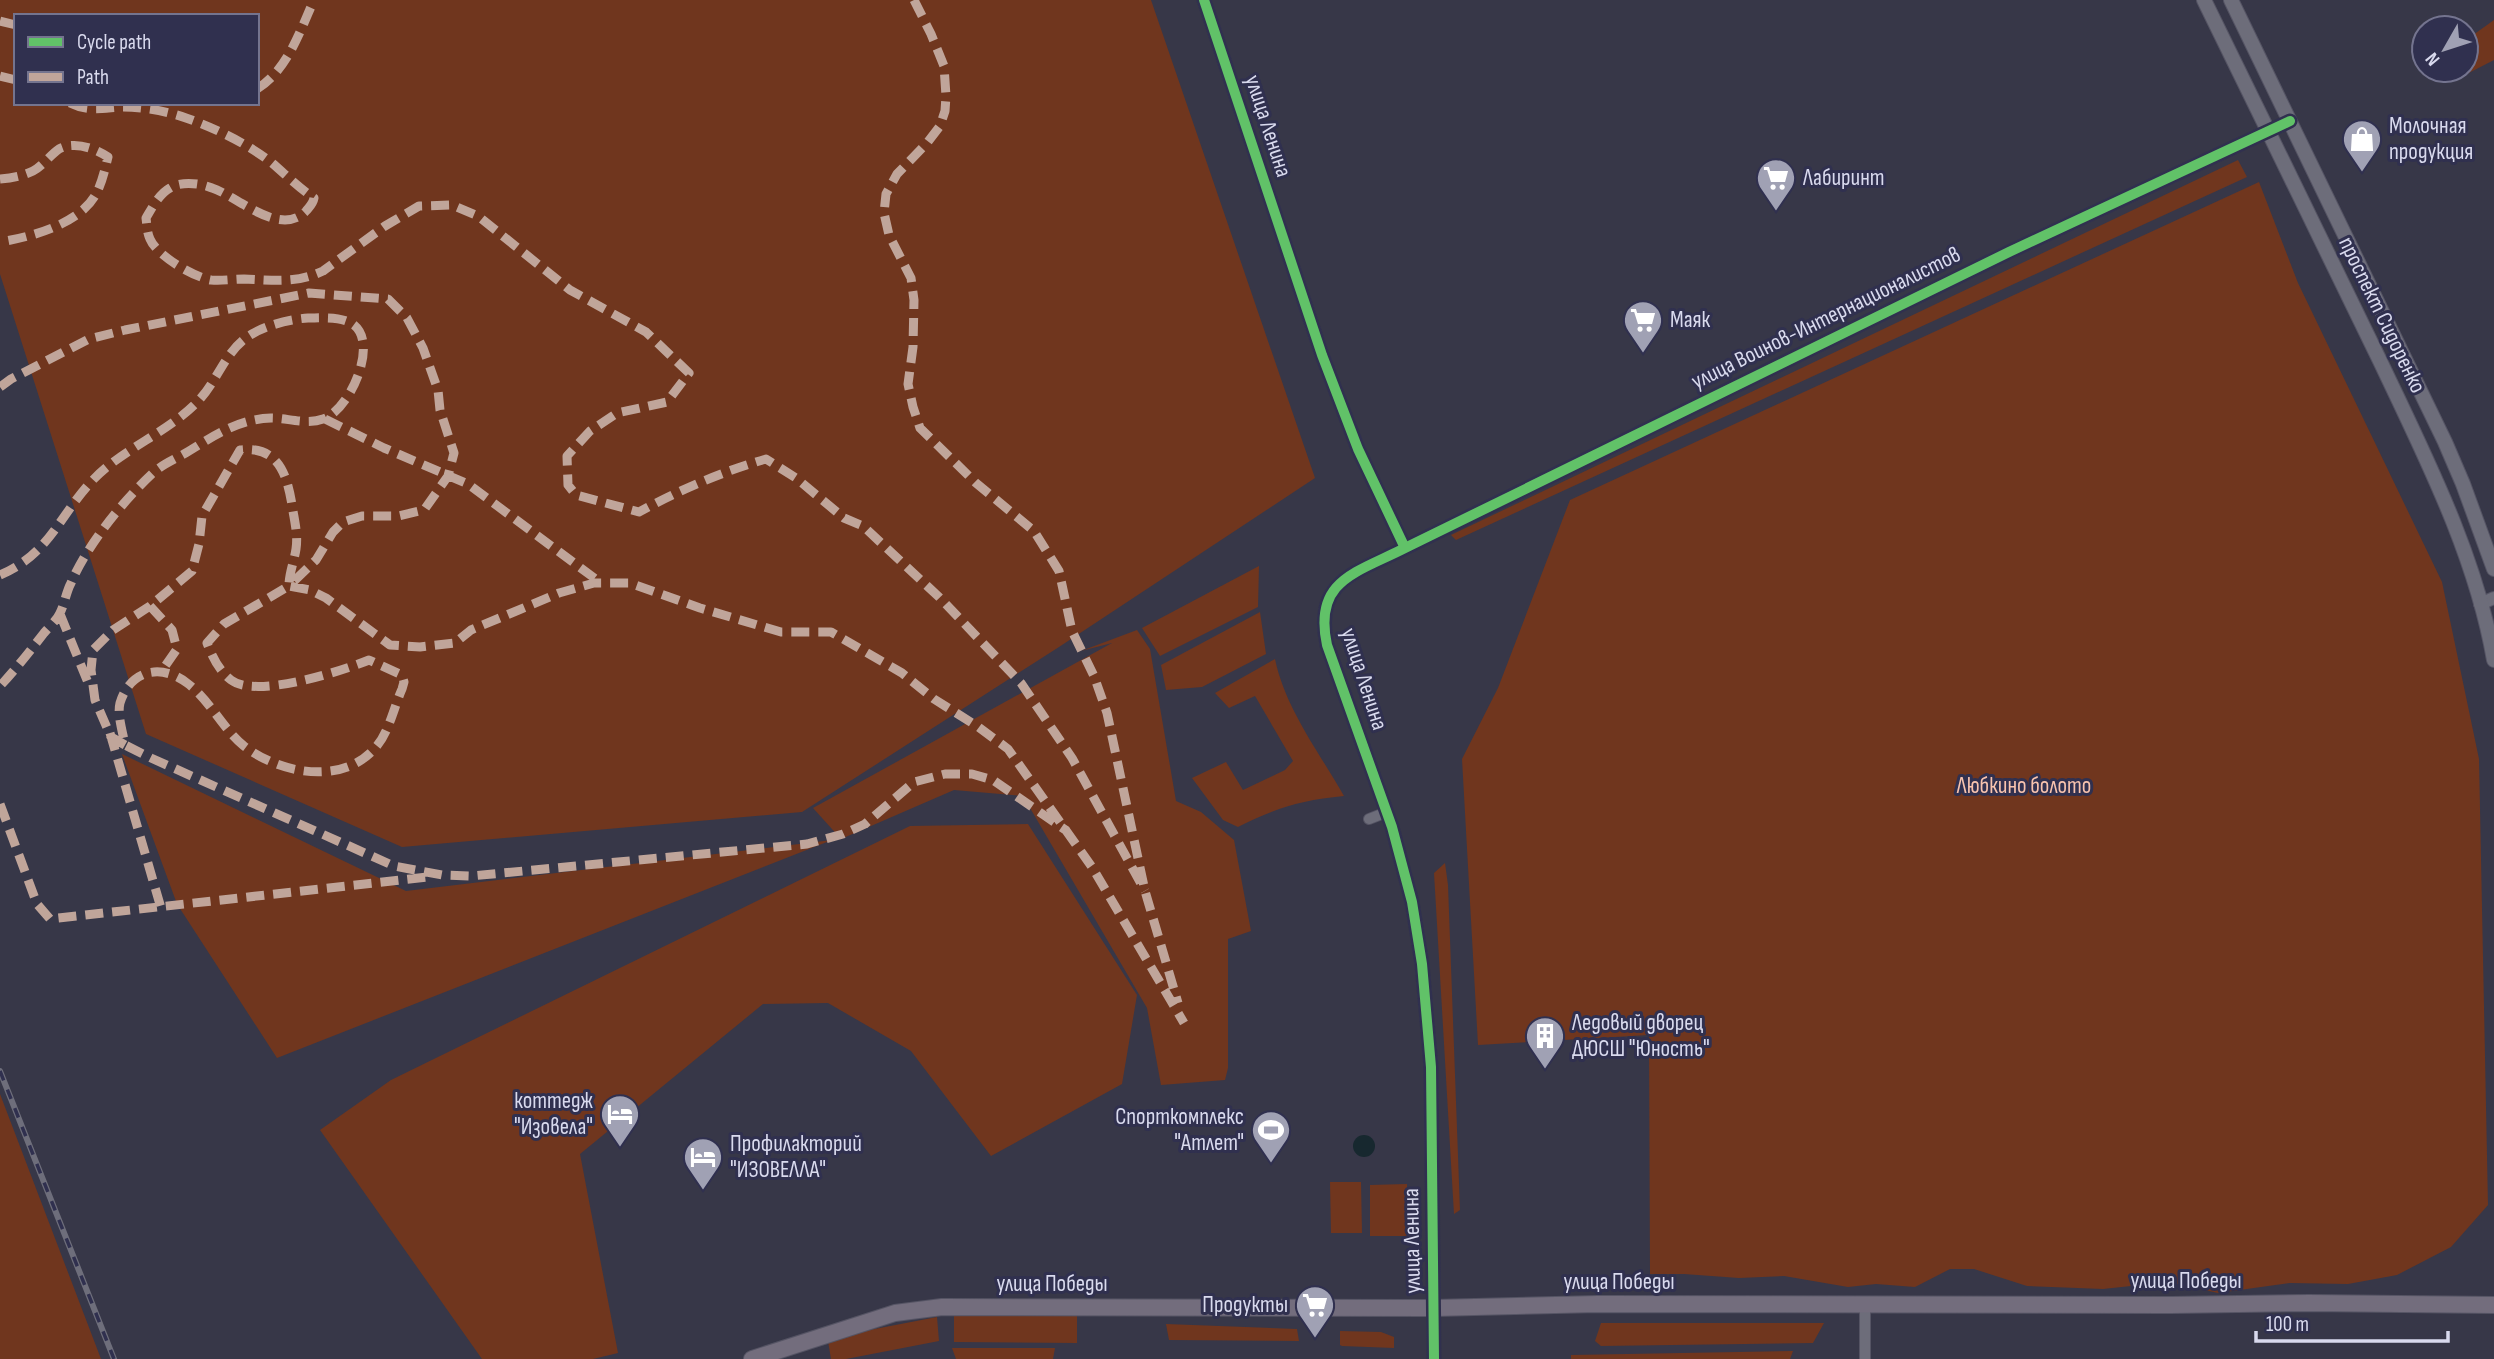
<svg xmlns="http://www.w3.org/2000/svg" width="2494" height="1359" viewBox="0 0 2494 1359" font-family="'Sofia Sans Condensed',sans-serif">
	<rect width="100%" height="100%" fill="#373748"/>
	<!-- green -->
	<path fill="#70361e" fill-rule="evenodd" d="M0,0H1151L1315,478L1059,647L802,812L402,847L146,734L0,274ZM16,16H257V103H16Z
		M2494,20V60L2457,79L2444,70H2466V40Z
		M2238,160L2247,177L1456,540L1451,535Z
		M2259,182L2298,283L2442,582L2479,759L2488,1205L2451,1247L2397,1275L2348,1284L2290,1283L2218,1293L2168,1282L2103,1289L2027,1286L1974,1269H1950L1915,1287L1876,1284L1848,1287L1784,1276L1739,1278L1684,1274H1650L1649,1035L1478,1045L1462,759L1498,688L1570,500Z
		M1259,566L1258,607L1160,656L1142,628Z
		M1260,612L1266,654L1202,687L1166,690L1161,665Z
		M1137,630L1150,649L1176,801L1201,812L1234,840L1251,931L1228,939V1068L1225,1080L1161,1085L1147,1008L1023,796L954,790L841,839L813,808L1112,643L1081,651Z
		M1275,659C1285,708 1319,752 1344,796C1301,800 1276,808 1238,827L1223,820L1192,778L1226,762L1243,790L1285,770L1293,761L1255,696L1229,708L1215,693Z
		M122,754L406,891L832,840L277,1058L177,904Z
		M1028,824L1137,995L1122,1084L991,1156L911,1051L828,1003L763,1004L580,1154L618,1353L593,1359H482L320,1130L391,1080L910,826Z
		M1445,863L1448,885L1460,1210L1454,1214L1434,873Z
		M0,1094L101,1359H0Z
		M1330,1182H1361L1362,1233H1331Z
		M1407,1184V1236H1370V1185Z
		M1077,1313V1343L954,1342V1314Z
		M937,1317L939,1341L846,1359H831L828,1341L854,1333Z
		M1601,1323H1824L1813,1343L1601,1346L1595,1341Z
		M1166,1324L1297,1329L1299,1341L1169,1340Z
		M1340,1331L1381,1332L1394,1337V1348L1342,1346L1340,1345Z
		M952,1348H1055L1053,1359H956Z
		M1793,1351L1790,1359H1571V1355Z"/>
	<!-- water -->
	<path fill="#17282f" d="M1353 1146a11 11 0 1 1 22 0a11 11 0 1 1-22 0Z"/>
	<g fill="none" stroke-linecap="round" stroke-linejoin="round">
		<!-- minor casing -->
		<g stroke="#555464" stroke-width="12">
			<path id="minor" d="M1369,819L1387,812
				M1865,1304V1359"/>
		</g>
		<!-- tertiary casing -->
		<g stroke="#555464" stroke-width="14">
			<path id="tertiary" d="M1204,0L1322,355L1358,449L1405,548
				M2480,604L2494,598
				M1434,1359L1431,1067L1422,964L1412,902L1392,827L1327,645C1313,580 1356,573 1405,548L2009,252L2290,121"/>
		</g>
		<!-- secondary casing -->
		<g stroke="#555464" stroke-width="16">
			<path id="secondary" d="M2204,0C2263,121 2323,242 2381,363C2426,458 2476,556 2494,660
				M2231,0L2445,442L2463,484L2494,569"/>
		</g>
		<!-- primary casing -->
		<g stroke="#555464" stroke-width="18">
			<path id="primary" d="M752,1359L895,1313L942,1307L1434,1308L1598,1304L2171,1305L2309,1303L2494,1305"/>
		</g>
		<!-- minor -->
		<use href="#minor" stroke="#6d6d7a" stroke-width="10"/>
		<!-- tertiary -->
		<use href="#tertiary" stroke="#6d6d7a" stroke-width="12"/>
		<!-- secondary -->
		<use href="#secondary" stroke="#6d6d7a" stroke-width="14"/>
		<!-- primary -->
		<use href="#primary" stroke="#736d7d" stroke-width="16"/>
		<!-- rail casing -->
		<g stroke="#6e6e7b" stroke-width="6">
			<path id="rail" d="M0,1071L114,1359"/>
		</g>
		<!-- rail -->
		<use href="#rail" stroke="#30304f" stroke-width="3.5" stroke-dasharray="10" stroke-linecap="butt"/>
		<!-- quiet -->
		<path stroke="#c0a59a" stroke-width="9" stroke-dasharray="18 9" stroke-linecap="butt" d="M914,0L931,34L944,66L946,96L945,111L940,126L927,143L897,174L886,194L884,213L889,235L911,278L914,300L913,347L908,384L913,407L920,428L976,483L1034,531L1059,571L1072,631L1094,676L1107,713L1145,891L1178,1003
			M0,21L16,25
			M0,76L16,80
			M257,89C288,69 299,33 314,0
			M70,103C88,112 103,108 122,107C143,107 167,111 186,118C215,128 248,144 272,163C286,175 298,187 314,198C313,204 310,206 306,211C280,238 237,196 212,188C200,183 181,181 170,188C159,194 152,208 146,218C147,225 147,233 150,239C157,256 194,277 211,280C222,281 233,279 244,279C273,280 295,284 323,271L385,226L419,206L452,205L478,216L570,290L646,332L689,373L667,402L617,413L590,431L567,456L568,485L576,495L639,512C680,490 721,472 766,459L796,478L844,518L863,526L939,597L1021,683L1072,758L1145,891
			M0,179C11,178 23,176 33,171C43,166 50,155 59,149C74,141 95,148 108,157C105,169 102,183 96,194C80,224 31,237 0,242
			M0,387L11,379L89,339L125,330L309,293L388,299L407,318L423,348L438,390L440,410L454,453L448,476L424,510L398,516H362L343,522L333,532L316,560L289,586L310,590L326,598L390,645L420,647L455,643L471,630L559,593L594,583H630L700,608L781,632H831L902,673L934,699L977,726L1008,749L1092,867L1184,1023
			M325,419L384,448L468,484L601,583
			M0,575C49,554 58,518 91,482C122,448 169,433 200,399C219,378 226,349 252,334C267,325 291,319 308,318C322,318 342,316 354,325C379,345 349,411 323,419C307,425 287,418 271,418C239,419 215,435 189,451C176,459 164,463 153,473C123,501 87,545 71,583C66,592 65,603 60,613C57,620 49,627 44,633C30,651 16,669 0,686
			M150,606L172,630L177,649L161,672
			M60,614L89,685
			M110,733L161,908
			M125,745L111,737L95,700L91,670L93,650L113,630L150,606L192,571L199,544L202,516L240,450C281,445 288,479 293,511C295,523 298,536 296,549C294,562 289,573 289,586L224,624L207,643C212,656 219,671 231,680C256,699 342,671 369,660L402,675L404,682L402,689C394,707 389,732 376,747C343,786 280,774 244,746C222,728 210,700 187,683C161,663 130,670 120,703C117,715 123,733 125,745L151,758L394,866L442,875L471,876L807,844L843,834L865,824L914,782L945,774H972L993,780L1067,831
			M0,804L37,904L50,919L428,877"/>
		<!-- cycleway casing -->
		<g stroke="#30304f" stroke-width="15">
			<path id="cycleway" d="M1204,0L1322,355L1358,449L1405,548
				M1434,1359L1431,1067L1422,964L1412,902L1392,827L1327,645C1313,580 1356,573 1405,548L2009,252L2290,121"/>
		</g>
		<!-- cycleway -->
		<use href="#cycleway" stroke="#61c268" stroke-width="10"/>
	</g>
	<!-- icons -->
	<defs>
		<g id="shop-pin" transform="scale(2.0125)"><path d="M0 17L-7.5 6A9.5 9.5 0 1 1 7.5 6Z" fill="#a0a1b4" stroke="#30304f"/><path d="M-5-2.5h2.3a2.7 3.5 0 0 1 5.4 0H5L5.5 6h-11ZM-1.5-2.5h3a1.5 2.3 0 0 0-3 0Z" fill="#fff"/></g>
		<g id="supermarket-pin" transform="scale(2.0125)"><path d="M0 17L-7.5 6A9.5 9.5 0 1 1 7.5 6Z" fill="#a0a1b4" stroke="#30304f"/><path d="M-6-5.5h2.5l.6 2H6L4.5 2H-2.5L-4.4-4H-6ZM-1.5 3.2a1.3 1.3 0 1 0 .1 0ZM3 3.2a1.3 1.3 0 1 0 .1 0Z" fill="#fff"/></g>
		<g id="building-pin" transform="scale(2.0125)"><path d="M0 17L-7.5 6A9.5 9.5 0 1 1 7.5 6Z" fill="#a0a1b4" stroke="#30304f"/><path d="M-4-6H4V6H1V3H-1V6H-4ZM-2.5-4.3h1.7v1.8h-1.7ZM.8-4.3h1.7v1.8H.8ZM-2.5-1h1.7V.8h-1.7ZM.8-1h1.7V.8H.8Z" fill="#fff"/></g>
		<g id="hotel-pin" transform="scale(2.0125)"><path d="M0 17L-7.5 6A9.5 9.5 0 1 1 7.5 6Z" fill="#a0a1b4" stroke="#30304f"/><path d="M-6-4.5h1.5V1H6V5H4.5V3h-9V5H-6ZM-4 0a1.8 1.8 0 1 1 3.6 0ZM.5 0V-2.5h3Q6-2.5 6 0Z" fill="#fff"/></g>
		<g id="stadium-pin" transform="scale(2.0125)"><path d="M0 17L-7.5 6A9.5 9.5 0 1 1 7.5 6Z" fill="#a0a1b4" stroke="#30304f"/><path d="M0-5a6.5 5 0 1 0 0 10a6.5 5 0 1 0 0-10ZM-3.5-1.8h7v3.6h-7Z" fill="#fff"/></g>
	</defs>
	<g fill-rule="evenodd">
		<use href="#shop-pin" x="2362" y="139"/>
		<use href="#supermarket-pin" x="1776" y="178"/>
		<use href="#supermarket-pin" x="1643" y="320"/>
		<use href="#building-pin" x="1545" y="1036"/>
		<use href="#hotel-pin" x="620" y="1114"/>
		<use href="#stadium-pin" x="1271" y="1130"/>
		<use href="#hotel-pin" x="703" y="1157"/>
		<use href="#supermarket-pin" x="1315" y="1305"/>
	</g>
	<g text-anchor="middle" dominant-baseline="central" stroke-width="6" stroke-linejoin="round" paint-order="stroke">
		<!-- street labels -->
		<g font-size="23" fill="#d9daee" stroke="#30304f">
			<text transform="translate(1268 126) rotate(72)">улица Ленина</text>
			<text transform="translate(2382 315) rotate(64)">проспект Сидоренко</text>
			<text transform="translate(1826 318) rotate(-26)">улица Воинов-Интернационалистов</text>
			<text transform="translate(1364 679) rotate(72)">улица Ленина</text>
			<text transform="translate(1412 1241) rotate(-91)">улица Ленина</text>
			<text x="2186" y="1281">улица Победы</text>
			<text x="1619" y="1282">улица Победы</text>
			<text x="1052" y="1284">улица Победы</text>
		</g>
		<!-- poi labels -->
		<g font-size="23" fill="#d9daee" stroke="#30304f" text-anchor="start">
			<text x="2389" y="126">Молочная<tspan x="2389" dy="26">продукция</tspan></text>
			<text x="1803" y="178">Лабиринт</text>
			<text x="1670" y="320">Маяк</text>
			<text x="1572" y="1023">Ледовый дворец<tspan x="1572" dy="26">ДЮСШ "Юность"</tspan></text>
			<text x="593" y="1101" text-anchor="end">коттедж<tspan x="593" dy="26">"Изовела"</tspan></text>
			<text x="1244" y="1117" text-anchor="end">Спорткомплекс<tspan x="1244" dy="26">"Атлет"</tspan></text>
			<text x="730" y="1144">Профилакторий<tspan x="730" dy="26">"ИЗОВЕЛЛА"</tspan></text>
			<text x="1288" y="1305" text-anchor="end">Продукты</text>
		</g>
		<!-- park labels -->
		<g font-size="23" fill="#f8c3ae" stroke="#30304f">
			<text x="2024" y="786">Любкино болото</text>
		</g>
	</g>
	<!-- legend -->
	<rect x="14" y="14" width="245" height="91" fill="#30304f" stroke="#74748f" stroke-width="2"/>
	<rect x="28" y="37" width="35" height="10" fill="#61c268" stroke="#74748f" stroke-width="2"/>
	<text x="77" y="49" font-size="21" fill="#d9daee">Cycle path</text>
	<rect x="28" y="72" width="35" height="10" fill="#c0a59a" stroke="#74748f" stroke-width="2"/>
	<text x="77" y="84" font-size="21" fill="#d9daee">Path</text>
	<!-- north arrow -->
	<g transform="translate(2445 49) rotate(231)"><circle r="33" fill="#30304f" stroke="#74748f" stroke-width="2"/>
	<path d="M0-5L12 26L0 18L-12 26Z" fill="#a0a1b4"/>
	<text y="-10" font-size="19" font-weight="bold" text-anchor="middle" fill="#d9daee">N</text>
	</g>
	<!-- scale -->
	<path d="M2256 1331v10h192v-10" fill="none" stroke="#d9daee" stroke-width="3.5"/>
	<text x="2266" y="1331" font-size="21" fill="#d9daee" stroke="#30304f" stroke-width="5" paint-order="stroke">100 m</text>
</svg>
